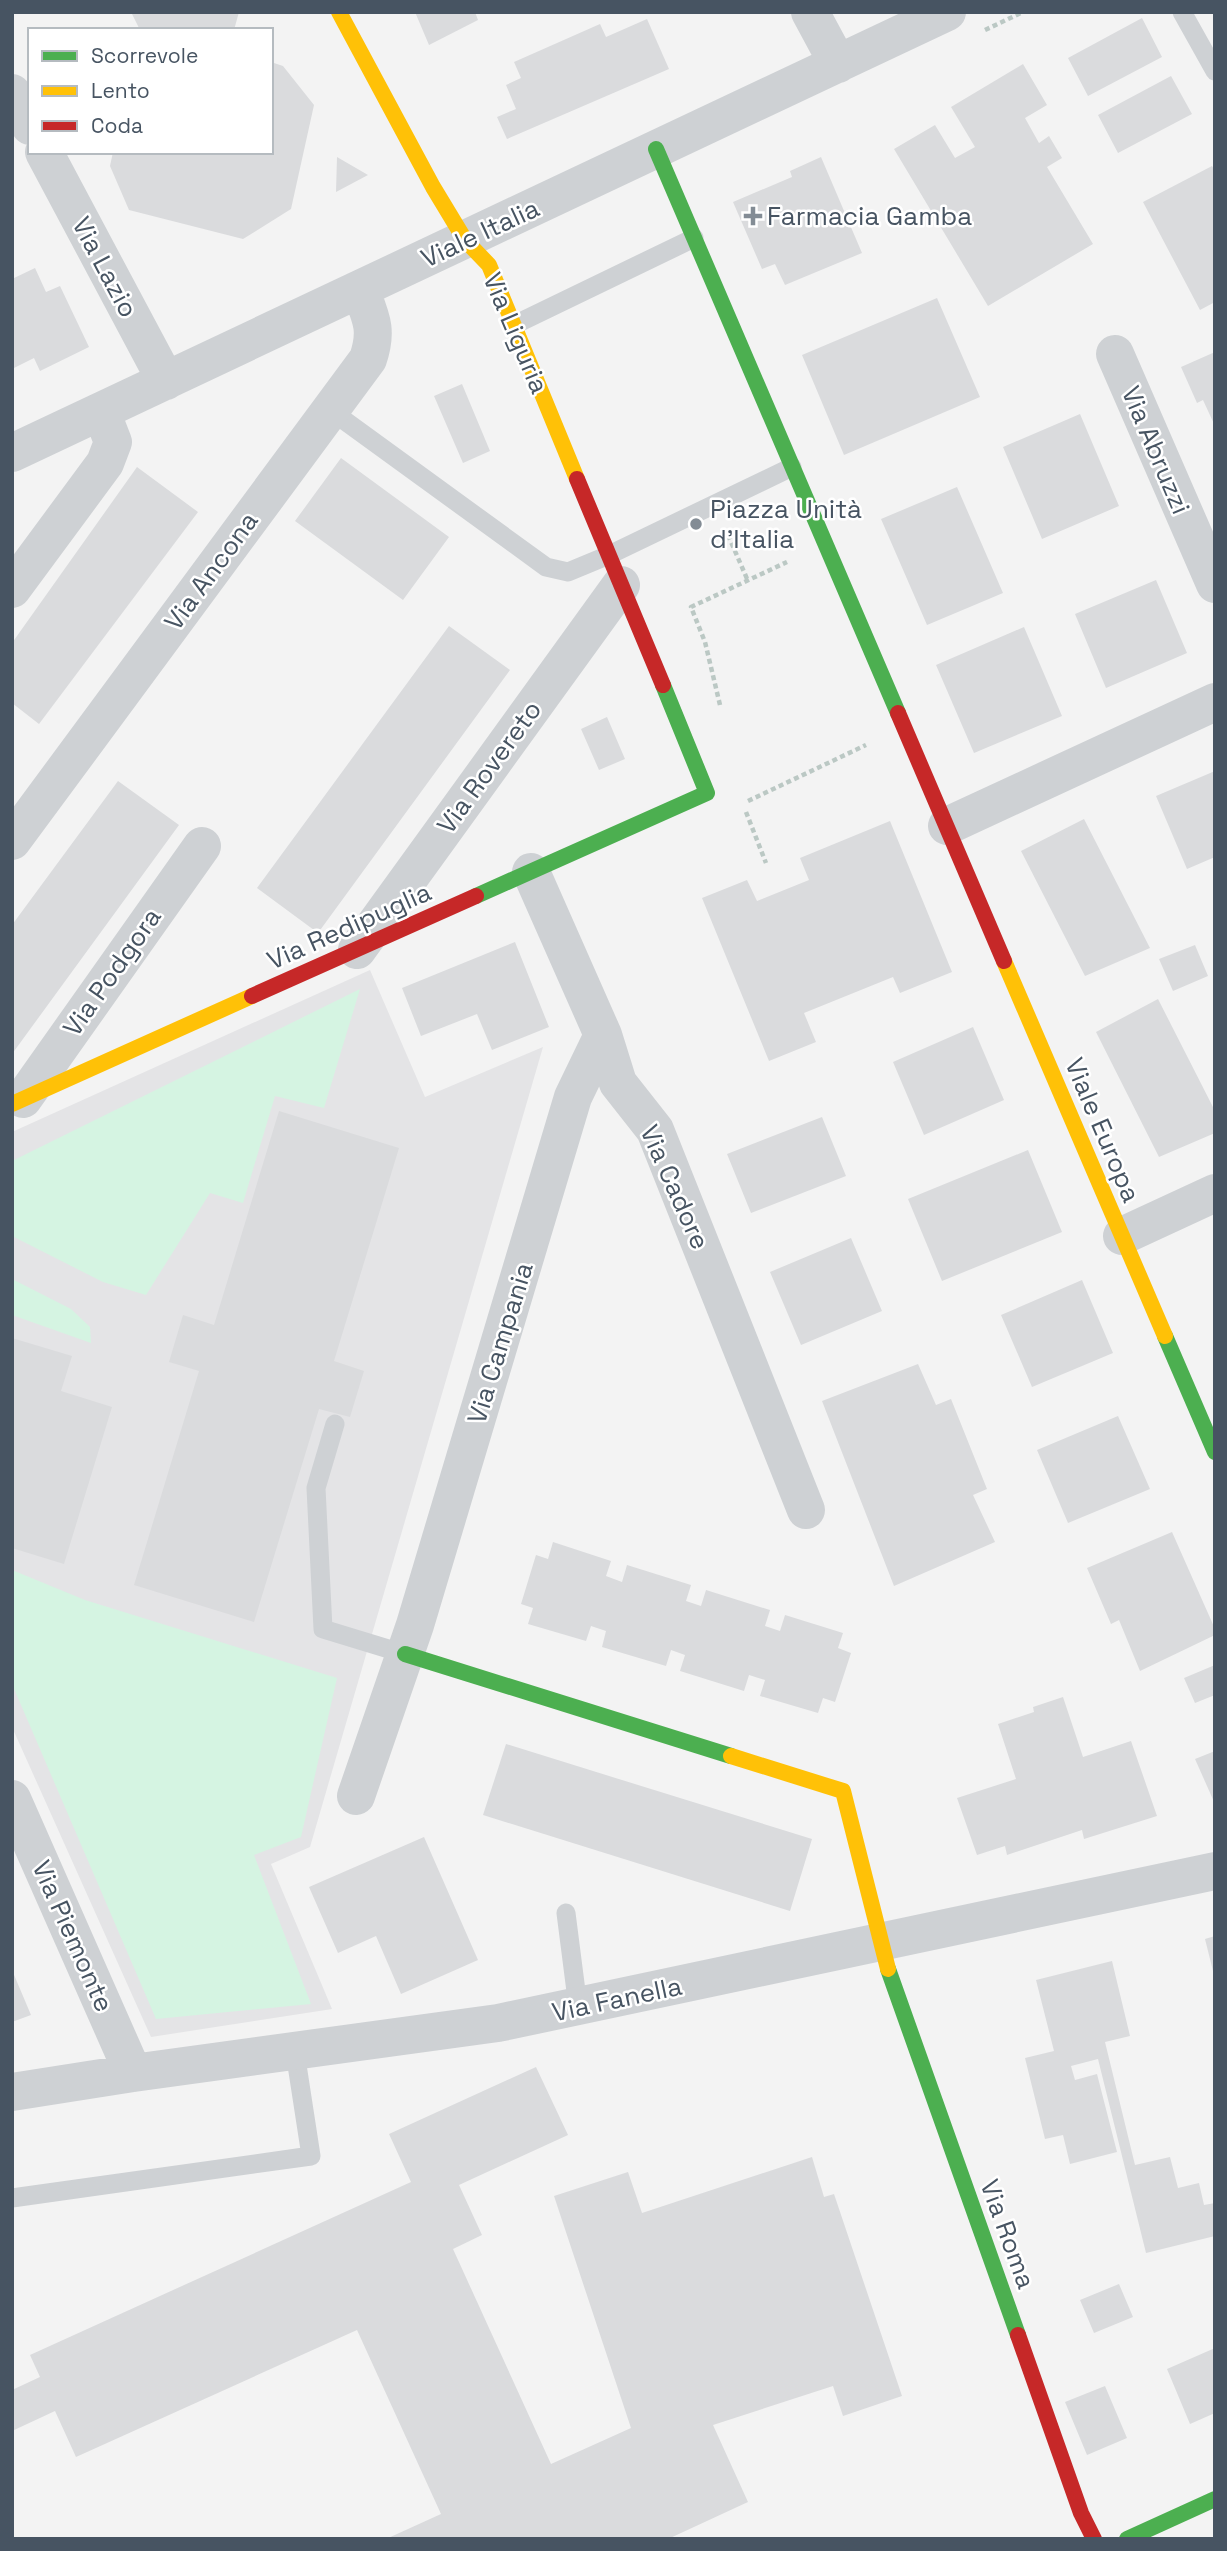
<svg xmlns="http://www.w3.org/2000/svg" width="1227" height="2551" viewBox="0 0 1227 2551" font-family="'Space Grotesk',sans-serif">
	<rect width="100%" height="100%" fill="#f3f3f3"/>
	<!-- education -->
	<path fill="#e4e4e6" d="M370,970L425,1097L543,1047L310,1847L271,1864L332,2009L151,2037L12,1727V1132Z"/>
	<!-- green -->
	<path fill="#d5f4e2" d="M360,989L324,1108L275,1096L243,1203L210,1193L146,1295L103,1282L12,1236V1161Z
		M12,1279L71,1309L90,1327L91,1343L12,1315Z
		M12,1570L85,1600L337,1678L301,1837L254,1855L311,2004L156,2019L12,1684Z"/>
	<!-- building -->
	<path fill="#dadbdd" d="M131,12H239L234,30H140Z
		M415,12H475L478,20L429,45Z
		M1142,18L1162,57L1088,96L1068,58Z
		M647,19L669,69L507,139L497,117L516,109L506,85L521,78L514,62L600,24L606,37Z
		M271,62L283,66L314,105L291,209L243,239L129,210L110,166L113,152H271Z
		M1023,64L1047,105L1025,118L1039,143L1049,136L1062,158L1047,167L1093,244L988,306L894,149L935,125L955,158L975,147L951,107Z
		M1171,76L1192,114L1118,153L1098,115Z
		M337,157L368,175L336,192Z
		M821,157L862,253L785,285L775,264L762,269L733,202L792,177L790,171Z
		M1212,166L1215,171V302L1200,310L1143,202Z
		M35,268L46,292L60,286L89,347L40,371L34,358L12,369V279Z
		M937,298L980,397L844,455L802,355Z
		M1215,352V426L1203,400L1197,403L1181,367Z
		M462,384L490,451L463,463L434,396Z
		M1080,414L1119,506L1042,539L1003,447Z
		M341,458L449,537L403,600L295,521Z
		M137,467L198,512L39,724L12,703V643Z
		M957,487L1003,593L927,625L881,519Z
		M1156,580L1187,653L1106,688L1075,614Z
		M449,626L510,670L318,933L257,888Z
		M1024,627L1062,716L974,753L936,665Z
		M607,717L625,759L599,770L581,729Z
		M1215,771V857L1187,869L1156,796Z
		M118,781L179,825L12,1054V925Z
		M1084,819L1150,948L1085,976L1021,851Z
		M890,821L952,972L900,993L893,977L804,1013L816,1042L769,1061L702,898L747,880L757,901L809,880L800,858Z
		M515,942L549,1027L492,1050L477,1014L421,1036L402,988Z
		M1195,945L1208,976L1173,991L1159,959Z
		M1158,999L1215,1111V1133L1159,1157L1096,1032Z
		M973,1027L1004,1100L924,1135L893,1062Z
		M279,1111L399,1148L334,1361L364,1371L350,1417L319,1409L254,1622L134,1585L199,1371L169,1362L183,1315L214,1325Z
		M822,1117L846,1176L751,1213L727,1154Z
		M1028,1150L1062,1232L942,1281L908,1199Z
		M851,1238L882,1311L801,1345L770,1272Z
		M1082,1280L1113,1353L1032,1387L1001,1315Z
		M12,1338L72,1356L61,1391L112,1407L64,1564L12,1548Z
		M918,1364L936,1405L951,1399L987,1489L973,1495L995,1542L894,1586L822,1401Z
		M1118,1416L1150,1489L1068,1523L1037,1450Z
		M1172,1532L1215,1629V1635L1140,1671L1119,1620L1111,1624L1087,1568Z
		M553,1542L611,1561L606,1576L622,1582L627,1565L691,1585L686,1601L701,1606L706,1590L770,1610L765,1626L780,1631L785,1615L843,1633L838,1648L851,1653L835,1702L823,1698L818,1713L760,1696L765,1680L749,1675L744,1691L680,1671L685,1655L671,1650L666,1666L602,1647L606,1631L591,1626L586,1641L528,1624L533,1608L521,1604L536,1555L548,1559Z
		M1215,1665V1695L1195,1703L1184,1678Z
		M1063,1697L1083,1757L1131,1741L1157,1816L1084,1839L1082,1830L1007,1855L1005,1846L977,1855L957,1798L1016,1779L998,1724L1034,1712L1033,1707Z
		M506,1744L812,1839L790,1911L483,1815Z
		M1215,1751V1804L1195,1759Z
		M424,1837L478,1960L401,1994L376,1936L338,1953L309,1887Z
		M1215,1936V1975H1214L1205,1939Z
		M1112,1961L1130,2036L1105,2042L1135,2165L1170,2157L1178,2188L1199,2183L1204,2205L1215,2203V2236L1146,2253L1098,2059L1071,2066L1075,2080L1097,2074L1117,2152L1070,2164L1063,2135L1045,2139L1025,2058L1054,2051L1036,1980Z
		M12,1970L31,2015L12,2022Z
		M536,2067L568,2135L459,2185L482,2235L453,2249L551,2464L631,2428L554,2196L628,2172L642,2213L812,2157L824,2197L834,2194L902,2396L843,2416L833,2386L713,2425L748,2502L668,2539H386L441,2514L357,2330L76,2457L55,2411L12,2431V2390L40,2377L30,2355L411,2182L389,2134Z
		M1119,2284L1133,2317L1094,2333L1080,2300Z
		M1215,2348V2413L1190,2424L1167,2369Z
		M1105,2386L1127,2438L1087,2455L1065,2402Z"/>
	<g fill="none" stroke-linecap="round" stroke-linejoin="round">
		<!-- path -->
		<path stroke="#bbc8c4" stroke-width="4.5" stroke-dasharray="5 3.5" stroke-linecap="butt" d="M985,30L1023,12
			M728,535L748,581
			M720,705L705,642L691,607L787,562
			M748,801L866,745
			M746,812L766,863"/>
		<!-- lane -->
		<path stroke="#ced1d4" stroke-width="19" d="M1182,12L1215,71
			M514,325L694,238
			M330,410L546,567L568,572L609,555L792,467
			M335,1424L316,1488L323,1629L405,1654
			M566,1913L578,2007
			M12,2198L311,2156L295,2052"/>
		<!-- street -->
		<path stroke="#ced1d4" stroke-width="38" d="M810,12L838,64
			M12,93L30,126
			M44,152L166,381
			M1115,354L1215,584
			M12,453L947,12
			M12,589L105,463L113,442L101,411
			M947,826L1215,702
			M12,841L368,359C378,329 371,318 360,289
			M531,872L603,1035L618,1083L655,1130L806,1510
			M357,950L621,585
			M23,1099L202,846
			M1122,1236L1215,1193
			M356,1796L415,1625L573,1097L603,1035
			M12,1799L133,2073
			M12,2092L133,2073L498,2023L1215,1871"/>
		<!-- fast -->
		<path stroke="#4caf50" stroke-width="16" d="M656,149L898,713
			M476,896L707,793L663,685
			M1165,1336L1215,1452
			M405,1654L731,1756
			M888,1969L1018,2335
			M1127,2539L1215,2499"/>
		<!-- slow -->
		<path stroke="#ffc107" stroke-width="16" d="M339,12L433,187L465,240L489,265L577,479
			M1004,961L1165,1336
			M12,1104L252,996
			M731,1756L843,1791L888,1969"/>
		<!-- jam -->
		<path stroke="#c62828" stroke-width="16" d="M577,479L663,685
			M898,713L1004,961
			M252,996L476,896
			M1018,2335L1081,2513L1094,2539"/>
	</g>
	<!-- markers -->
	<g fill="#838c95" stroke="#fff" stroke-width="2.5">
		<path d="M749.5 205.5h7v7h7v7h-7v7h-7v-7h-7v-7h7z"/>
		<circle cx="696" cy="524" r="7"/>
	</g>
	<g text-anchor="middle" dominant-baseline="central" stroke-width="5" stroke-linejoin="round" paint-order="stroke">
		<!-- poi labels -->
		<g font-size="26" fill="#475462" stroke="#fff" text-anchor="start">
			<text x="767" y="216">Farmacia Gamba</text>
			<text x="710" y="509">Piazza Unità<tspan x="710" dy="30">d'Italia</tspan></text>
		</g>
		<!-- street labels -->
		<g font-size="26" fill="#475462" stroke="#fff">
			<text transform="translate(480 233) rotate(-25)">Viale Italia</text>
			<text transform="translate(105 267) rotate(62)">Via Lazio</text>
			<text transform="translate(516 333) rotate(67)">Via Liguria</text>
			<text transform="translate(1156 450) rotate(67)">Via Abruzzi</text>
			<text transform="translate(211 571) rotate(-54)">Via Ancona</text>
			<text transform="translate(489 767) rotate(-54)">Via Rovereto</text>
			<text transform="translate(349 926) rotate(-24)">Via Redipuglia</text>
			<text transform="translate(112 972) rotate(-55)">Via Podgora</text>
			<text transform="translate(1103 1130) rotate(67)">Viale Europa</text>
			<text transform="translate(675 1187) rotate(66)">Via Cadore</text>
			<text transform="translate(500 1343) rotate(-73)">Via Campania</text>
			<text transform="translate(73 1936) rotate(66)">Via Piemonte</text>
			<text transform="translate(617 1999) rotate(-12)">Via Fanella</text>
			<text transform="translate(1008 2234) rotate(70)">Via Roma</text>
		</g>
	</g>
	<!-- border -->
	<rect width="1227" height="2551" fill="none" stroke="#475462" stroke-width="28"/>
	<!-- legend -->
	<rect x="28" y="28" width="245" height="126" fill="#ffffff" stroke="#b5bbc0" stroke-width="2"/>
	<rect x="42" y="51" width="35" height="10" fill="#4caf50" stroke="#b5bbc0" stroke-width="2"/>
	<text x="91" y="63" font-size="21" fill="#475462">Scorrevole</text>
	<rect x="42" y="86" width="35" height="10" fill="#ffc107" stroke="#b5bbc0" stroke-width="2"/>
	<text x="91" y="98" font-size="21" fill="#475462">Lento</text>
	<rect x="42" y="121" width="35" height="10" fill="#c62828" stroke="#b5bbc0" stroke-width="2"/>
	<text x="91" y="133" font-size="21" fill="#475462">Coda</text>
</svg>
